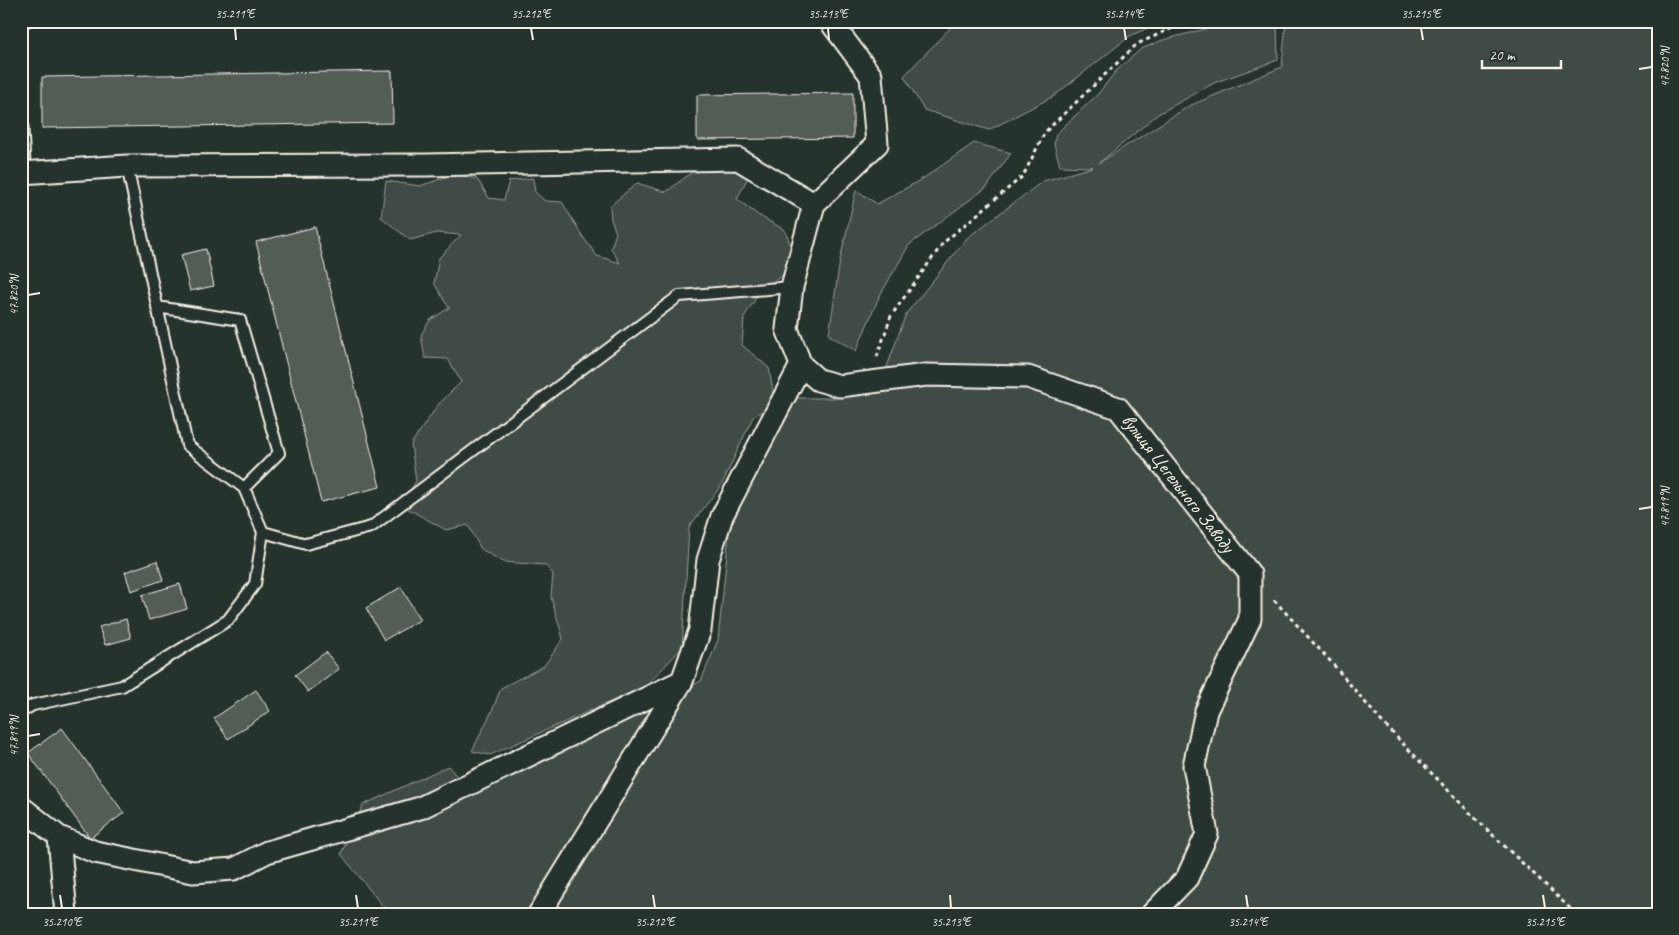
<svg xmlns="http://www.w3.org/2000/svg" width="1679" height="935" viewBox="0 0 1679 935" font-family="Caveat,sans-serif">
	<rect width="100%" height="100%" fill="#26332d"/>
	<filter id="ink" filterUnits="userSpaceOnUse"><feTurbulence type="fractalNoise" baseFrequency=".02" numOctaves="2"/><feDisplacementMap in="SourceGraphic" scale="10" xChannelSelector="R" yChannelSelector="G"/><feConvolveMatrix kernelMatrix="1 2 1 2 8 2 1 2 1" color-interpolation-filters="sRGB"/></filter>
	<g filter="url(#ink)">
		<!-- green -->
		<path fill="#414b45" stroke="#9a9e96" d="M957,21H1163L1130,36L1054,96L989,130L924,110L904,76Z
			M1236,21H1277L1278,60L1216,82L1158,114L1099,163L1189,106L1282,67L1286,21H1658V914H389L341,854L363,805L448,766L473,795L701,681L718,640L730,524L792,398H838L879,389L906,314L967,238L1043,181L1093,167L1060,166L1054,144L1056,134L1098,94L1116,71L1141,49L1163,40Z
			M974,143L1011,153L987,187L909,245L879,297L856,351L829,335L840,260L856,190L877,204L924,178Z
			M733,167L748,177L737,199L758,215L785,230L793,252L782,276L763,287L744,317L742,345L769,368L775,404L753,417L721,486L689,527L682,648L646,686L490,755L472,751L492,711L501,688L544,666L563,639L551,597L553,574L545,565L503,562L481,549L468,525L446,530L401,505L416,481L411,444L438,405L461,382L448,359L425,358L421,335L430,320L449,308L434,283L439,258L461,235L437,233L410,240L381,217L386,181L420,186L455,174L477,179L489,198L504,200L509,181L533,178L535,192L545,201L562,202L583,237L597,256L620,263L611,248L616,233L611,219L610,206L637,183L666,192L695,170Z"/>
		<!-- building -->
		<path fill="#525c55" stroke="#f4f1e8" d="M392,71L393,123L42,128V77Z
			M853,93V138L697,140V95Z
			M315,227L380,487L321,502L256,242Z
			M206,249L214,286L190,291L181,255Z
			M157,561L163,580L131,591L125,572Z
			M180,584L187,609L149,620L142,595Z
			M401,587L420,620L384,640L366,608Z
			M126,619L131,638L105,645L99,627Z
			M326,652L339,669L308,692L295,675Z
			M256,690L270,711L228,739L214,718Z
			M62,728L124,813L90,838L28,753Z"/>
		<g fill="none" stroke-linecap="round" stroke-linejoin="round">
			<!-- lane casing -->
			<g stroke="#f4f1e8" stroke-width="14">
				<path id="lane" d="M21,21H27
					M21,104L25,173
					M127,166L187,445L244,488L263,532L306,544L371,527L679,296L792,287
					M157,307L240,320L279,453L244,488
					M21,712L33,705L122,686L228,620L255,584L263,532"/>
			</g>
			<!-- street casing -->
			<g stroke="#f4f1e8" stroke-width="25">
				<path id="street" d="M830,21L871,76L877,144L814,204L792,287L787,329L801,365L818,380L840,386L926,375L1028,377L1118,408L1250,574V619L1206,711L1194,766L1207,834L1187,878L1152,914
					M21,173L127,166L426,165L738,159L814,204
					M21,807L59,837L95,852L193,872L234,869L267,852L420,808L682,681
					M59,837L66,914
					M539,914L682,681L700,630L708,560L722,516L801,365"/>
			</g>
			<!-- path -->
			<path stroke="#f4f1e8" stroke-width="3" stroke-dasharray="4 4" stroke-linecap="butt" d="M877,357L891,316L943,243L1023,176L1045,132L1137,44L1188,21
				M1274,600L1332,663L1381,721L1475,818L1576,914"/>
			<!-- lane -->
			<use href="#lane" stroke="#26332d" stroke-width="10"/>
			<!-- street -->
			<use href="#street" stroke="#26332d" stroke-width="21"/>
		</g>
	</g>
	<!-- ticks -->
	<path fill="none" stroke="#f4f1e8" stroke-width="2" d="M235,28L236,40M531,28L533,40M828,28L829,40M1124,28L1126,40M1421,28L1423,40M1639,69L1652,67M28,295L40,293M1639,509L1652,507M28,736L40,734M60,895L62,908M356,895L358,908M653,895L655,908M950,895L951,908M1246,895L1248,908M1543,895L1545,908"/>
	<g text-anchor="middle" dominant-baseline="central" stroke-width="4" stroke-linejoin="round" paint-order="stroke">
		<!-- street labels -->
		<g font-size="20" fill="#f4f1e8" stroke="#26332d">
			<text transform="translate(1178 483) rotate(52)">вулиця Цегельного Заводу</text>
		</g>
	</g>
	<!-- margin -->
	<rect width="1679" height="935" fill="none" stroke="#26332d" stroke-width="55"/>
	<!-- scale -->
	<path d="M1482 60v8h79v-8" fill="none" stroke="#f4f1e8" stroke-width="2.5"/>
	<text x="1489" y="60" font-size="15" fill="#f4f1e8" stroke="#26332d" stroke-width="4" paint-order="stroke">20 m</text>
	<rect x="28" y="28" width="1624" height="880" fill="none" stroke="#f4f1e8" stroke-width="2"/>
	<g font-size="12" text-anchor="middle" fill="#f4f1e8">
		<text x="235" y="18">35.211°E</text>
		<text x="531" y="18">35.212°E</text>
		<text x="828" y="18">35.213°E</text>
		<text x="1124" y="18">35.214°E</text>
		<text x="1421" y="18">35.215°E</text>
		<text transform="translate(1665 67) rotate(-90)" y="4">47.820°N</text>
		<text transform="translate(14 295) rotate(-90)" y="4">47.820°N</text>
		<text transform="translate(1665 507) rotate(-90)" y="4">47.819°N</text>
		<text transform="translate(14 736) rotate(-90)" y="4">47.819°N</text>
		<text x="62" y="926">35.210°E</text>
		<text x="358" y="926">35.211°E</text>
		<text x="655" y="926">35.212°E</text>
		<text x="951" y="926">35.213°E</text>
		<text x="1248" y="926">35.214°E</text>
		<text x="1545" y="926">35.215°E</text>
	</g>
</svg>
